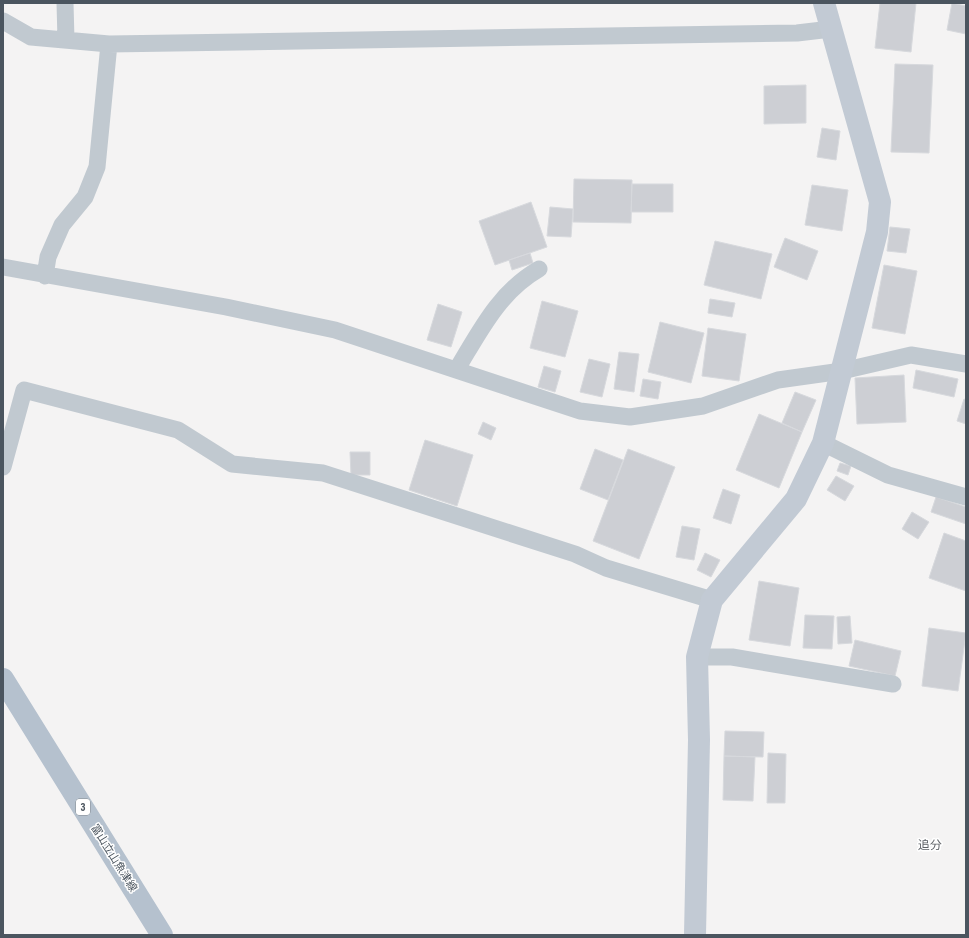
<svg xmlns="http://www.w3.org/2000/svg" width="969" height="938" viewBox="0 0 969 938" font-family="'Roboto Condensed','Noto Sans JP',sans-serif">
	<rect width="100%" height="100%" fill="#f4f3f3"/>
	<!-- building -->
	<path fill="#cdcfd4" stroke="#d7d9dd" d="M880,3H916L911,52L875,48Z
		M952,3L966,6V34L947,30Z
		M895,64L933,65L929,153L891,152Z
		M806,85V123L764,124V86Z
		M822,128L840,131L836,160L817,157Z
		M574,179L632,180L631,223L573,222Z
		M632,184H673V212H631Z
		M812,185L848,190L842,231L805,225Z
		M531,202L547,247L495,265L479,221Z
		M550,207L573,209L571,237L547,236Z
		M890,227L910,229L906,253L887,251Z
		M785,238L818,251L807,280L774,267Z
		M715,241L772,254L761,299L704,285Z
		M530,253L533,263L512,270L509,260Z
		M884,265L917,271L905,334L872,328Z
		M710,299L735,303L732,317L708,313Z
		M542,301L578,311L565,357L530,348Z
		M438,304L462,312L451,347L427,340Z
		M660,322L704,333L691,383L648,372Z
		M708,328L746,334L739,381L702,376Z
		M619,352L639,354L634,392L614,389Z
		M589,359L610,364L602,397L580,392Z
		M544,366L561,371L555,392L538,387Z
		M916,370L958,379L954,397L913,388Z
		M904,375L906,422L857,424L855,378Z
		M643,379L661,382L658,399L640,396Z
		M795,392L816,400L802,432L782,423Z
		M964,399L966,400V424L957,421Z
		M759,414L802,432L779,488L736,470Z
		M483,422L496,428L491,440L478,434Z
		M425,440L473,455L457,506L409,490Z
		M595,449L623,460L608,500L580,489Z
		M628,449L675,467L639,559L593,541Z
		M350,452H370V475H351Z
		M840,463L851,466L848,475L837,471Z
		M836,476L854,486L845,501L827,490Z
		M723,489L740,495L731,524L713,518Z
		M936,497L966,507V524L931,512Z
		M912,512L929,522L918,539L902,529Z
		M682,526L700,529L694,560L676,557Z
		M944,533L966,541V591L929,578Z
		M705,553L720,560L711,577L697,570Z
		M759,581L799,588L790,646L749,640Z
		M805,615L834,616L832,649L803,648Z
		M850,616L852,643L838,644L837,617Z
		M929,628L966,633L958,691L922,686Z
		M855,640L901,651L895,676L849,666Z
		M725,731L764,732L763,757L724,756Z
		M768,753L786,754L785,803H767Z
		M724,756L755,757L753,801L723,800Z"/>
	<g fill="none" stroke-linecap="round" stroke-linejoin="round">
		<!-- street -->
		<path stroke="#c1c9d0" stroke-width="17" d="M65,3L66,40
			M3,21L31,37L109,44L797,33L831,29
			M3,267L226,307L335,330L580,411L630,417L703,406L778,380L842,371L911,355L966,364
			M45,276L48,257L62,225L85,197L97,167L109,44
			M457,369C480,331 499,292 539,269
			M823,443L888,475L966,497
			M3,467L24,390L178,430L232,464L323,473L575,554L606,568L712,600
			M697,657H732L893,684"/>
		<!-- secondary -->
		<path stroke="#c2cad4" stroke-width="22" d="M695,935L699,740L697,657L712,600L796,499L823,443L877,232L880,202L824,3"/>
		<!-- primary -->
		<path stroke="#b5c1ce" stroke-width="22" d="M3,679L162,935"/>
	</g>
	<g text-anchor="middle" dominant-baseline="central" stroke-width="3" stroke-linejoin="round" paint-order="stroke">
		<!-- shield labels -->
		<rect fill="#fff" stroke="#81888f" stroke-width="1" x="76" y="799" width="14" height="16" rx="3"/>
		<g font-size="10" font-weight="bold" fill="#4b555f">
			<text x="83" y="807">3</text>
		</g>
		<!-- street labels -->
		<g font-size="11" fill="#4b555f" stroke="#fff">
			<text transform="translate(114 858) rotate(58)">富山立山魚津線</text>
		</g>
		<!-- neighbourhood labels -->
		<g font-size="12" fill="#5f6267" stroke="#fff">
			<text x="930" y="845">追分</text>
		</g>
	</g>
	<!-- border -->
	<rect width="969" height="938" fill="none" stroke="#4b555f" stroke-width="8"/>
</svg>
